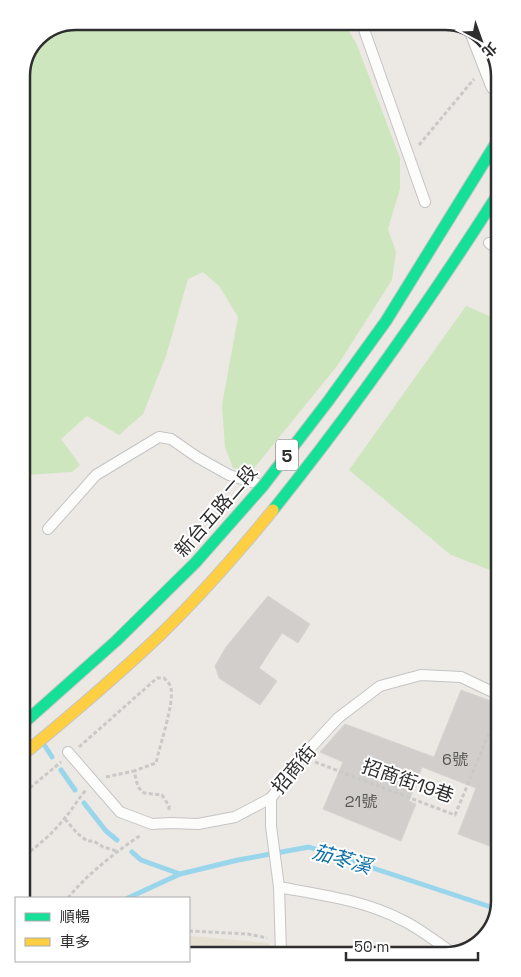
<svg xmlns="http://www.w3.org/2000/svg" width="521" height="977" viewBox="0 0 521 977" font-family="'Space Grotesk','Noto Sans TC',sans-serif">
	<rect width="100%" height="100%" fill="#ece8e4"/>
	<!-- education -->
	<path fill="#e6e0d3" d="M192,936L269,943V954H189V937Z"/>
	<!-- green -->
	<path fill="#cee6be" d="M76,21H343L357,45L400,158V189L388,229L396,252L392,280L337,366L251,472L233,468L225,447L222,405L238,317L220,287L203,272L188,279L166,356L143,414L119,435L87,416L61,439L80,465L72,472L26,475L23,482L21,73L38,37Z
		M466,306L497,319L498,573L451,555L349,470Z"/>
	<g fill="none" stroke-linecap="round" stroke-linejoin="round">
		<!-- stream -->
		<path stroke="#99d6ec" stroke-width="5" d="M45,746L52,757
			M61,770L75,790
			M84,803L106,831L117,840
			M132,852L141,860L180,874
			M128,898L180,874L238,860L309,847L497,909"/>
	</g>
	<!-- building -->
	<path fill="#d1cecb" stroke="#d7d4d0" d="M268,596L310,624L298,643L282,633L259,668L277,681L260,705L219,678L215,666L226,647Z
		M461,690L499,704V827L492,847L458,834L476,788L422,767L409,801L416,804L401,841L323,809L343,762L320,752L345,724L434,757Z"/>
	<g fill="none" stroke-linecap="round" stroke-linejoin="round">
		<!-- lane casing -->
		<g stroke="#c5c4c5" stroke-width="12">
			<path id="lane" d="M361,21L425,202
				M489,243L496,248
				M48,529L96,475L159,437L171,439L197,457L229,475L262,485
				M68,752L120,812L152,824L171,823L198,824L235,817L271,798L303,756L338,718L380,686L421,675L461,677L499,695
				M271,798V826L279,887L281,953
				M279,887C321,895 364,900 402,920C419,928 435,941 451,952"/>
		</g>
		<!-- street casing -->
		<g stroke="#c5c4c5" stroke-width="22">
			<path id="street" d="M475,31L496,85"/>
		</g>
		<!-- path -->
		<path stroke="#c9c9c8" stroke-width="3" stroke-dasharray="4 2.5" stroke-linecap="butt" d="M140,22L142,21
			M419,145L474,79
			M79,747L157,678H164C167,681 170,684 171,688C174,705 160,744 156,763L134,771L138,787L144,793L162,795L169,806V810
			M315,762L455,815L499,709
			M106,777L134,771
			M25,792L61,762
			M65,819L77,833L87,841H94L103,847L117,851
			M25,855C39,845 53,833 64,819C72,810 78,799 86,790
			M68,898C85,876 118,850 141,835
			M189,931L248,934L267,938"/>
		<!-- lane -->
		<use href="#lane" stroke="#fcfcfb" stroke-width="10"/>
		<!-- street -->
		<use href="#street" stroke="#fcfcfb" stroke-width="20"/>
		<!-- fast-bridge casing -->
		<g stroke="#c6c5c4" stroke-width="13" stroke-linecap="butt">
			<path id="fast-bridge" d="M273,510C353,410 427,305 496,197
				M25,722L116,641L196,562L263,486L329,400L386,321L496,143"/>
		</g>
		<!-- slow-bridge casing -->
		<g stroke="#c6c5c4" stroke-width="13" stroke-linecap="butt">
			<path id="slow-bridge" d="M25,753C71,715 117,676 160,635C200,596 237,554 273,510"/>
		</g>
		<!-- fast-bridge -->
		<use href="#fast-bridge" stroke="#16e098" stroke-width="11"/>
		<!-- slow-bridge -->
		<use href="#slow-bridge" stroke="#ffcf43" stroke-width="11"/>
	</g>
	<g text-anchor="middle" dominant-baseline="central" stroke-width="4" stroke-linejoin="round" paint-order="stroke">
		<!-- number labels -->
		<g font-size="16" fill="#585857">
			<text x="455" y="759">6號</text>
			<text x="361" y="801">21號</text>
		</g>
		<!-- shield labels -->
		<rect fill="#fff" stroke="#6d6d6d" stroke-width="1" x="276" y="439.5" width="22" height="31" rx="4"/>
		<g font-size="18" font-weight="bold" fill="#2e2e2e">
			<text x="287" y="455">5</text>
		</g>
		<!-- street labels -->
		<g font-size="19" fill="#2e2e2e" stroke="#fff">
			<text transform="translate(216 511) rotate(-49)">新台五路二段</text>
			<text transform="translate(294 769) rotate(-50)">招商街</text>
			<text transform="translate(408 781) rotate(19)">招商街19巷</text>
		</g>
		<!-- water labels -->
		<g font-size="20" font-style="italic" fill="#0d6fa3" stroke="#fff">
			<text transform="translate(342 859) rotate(16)">茄苳溪</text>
		</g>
	</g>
	<!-- crop -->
	<path d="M0 0H521V977H0ZM76 30H445A46 46 0 0 1 491 76V901A46 46 0 0 1 445 947H76A46 46 0 0 1 30 901V76A46 46 0 0 1 76 30Z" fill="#fff" fill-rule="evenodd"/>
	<path fill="none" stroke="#2e2e2e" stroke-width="2.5" d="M76 30H445A46 46 0 0 1 491 76V901A46 46 0 0 1 445 947H76A46 46 0 0 1 30 901V76A46 46 0 0 1 76 30Z"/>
	<!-- legend -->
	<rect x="15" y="897" width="175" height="65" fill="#ffffff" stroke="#ababab"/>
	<rect x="25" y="913" width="25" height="8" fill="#16e098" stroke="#ababab"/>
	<text x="60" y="922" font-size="15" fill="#2e2e2e">順暢</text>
	<rect x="25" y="938" width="25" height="8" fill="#ffcf43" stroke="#ababab"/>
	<text x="60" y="947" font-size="15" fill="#2e2e2e">車多</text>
	<!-- north arrow -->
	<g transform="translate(481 40) rotate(139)" stroke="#ffffff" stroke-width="4" paint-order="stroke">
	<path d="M0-4L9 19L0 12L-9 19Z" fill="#2e2e2e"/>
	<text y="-8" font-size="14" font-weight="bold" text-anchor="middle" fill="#2e2e2e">北</text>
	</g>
	<!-- scale -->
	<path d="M346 952v8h132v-8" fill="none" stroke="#2e2e2e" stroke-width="2.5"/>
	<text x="354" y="952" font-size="15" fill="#2e2e2e" stroke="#ffffff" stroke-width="4" paint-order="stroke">50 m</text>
</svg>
